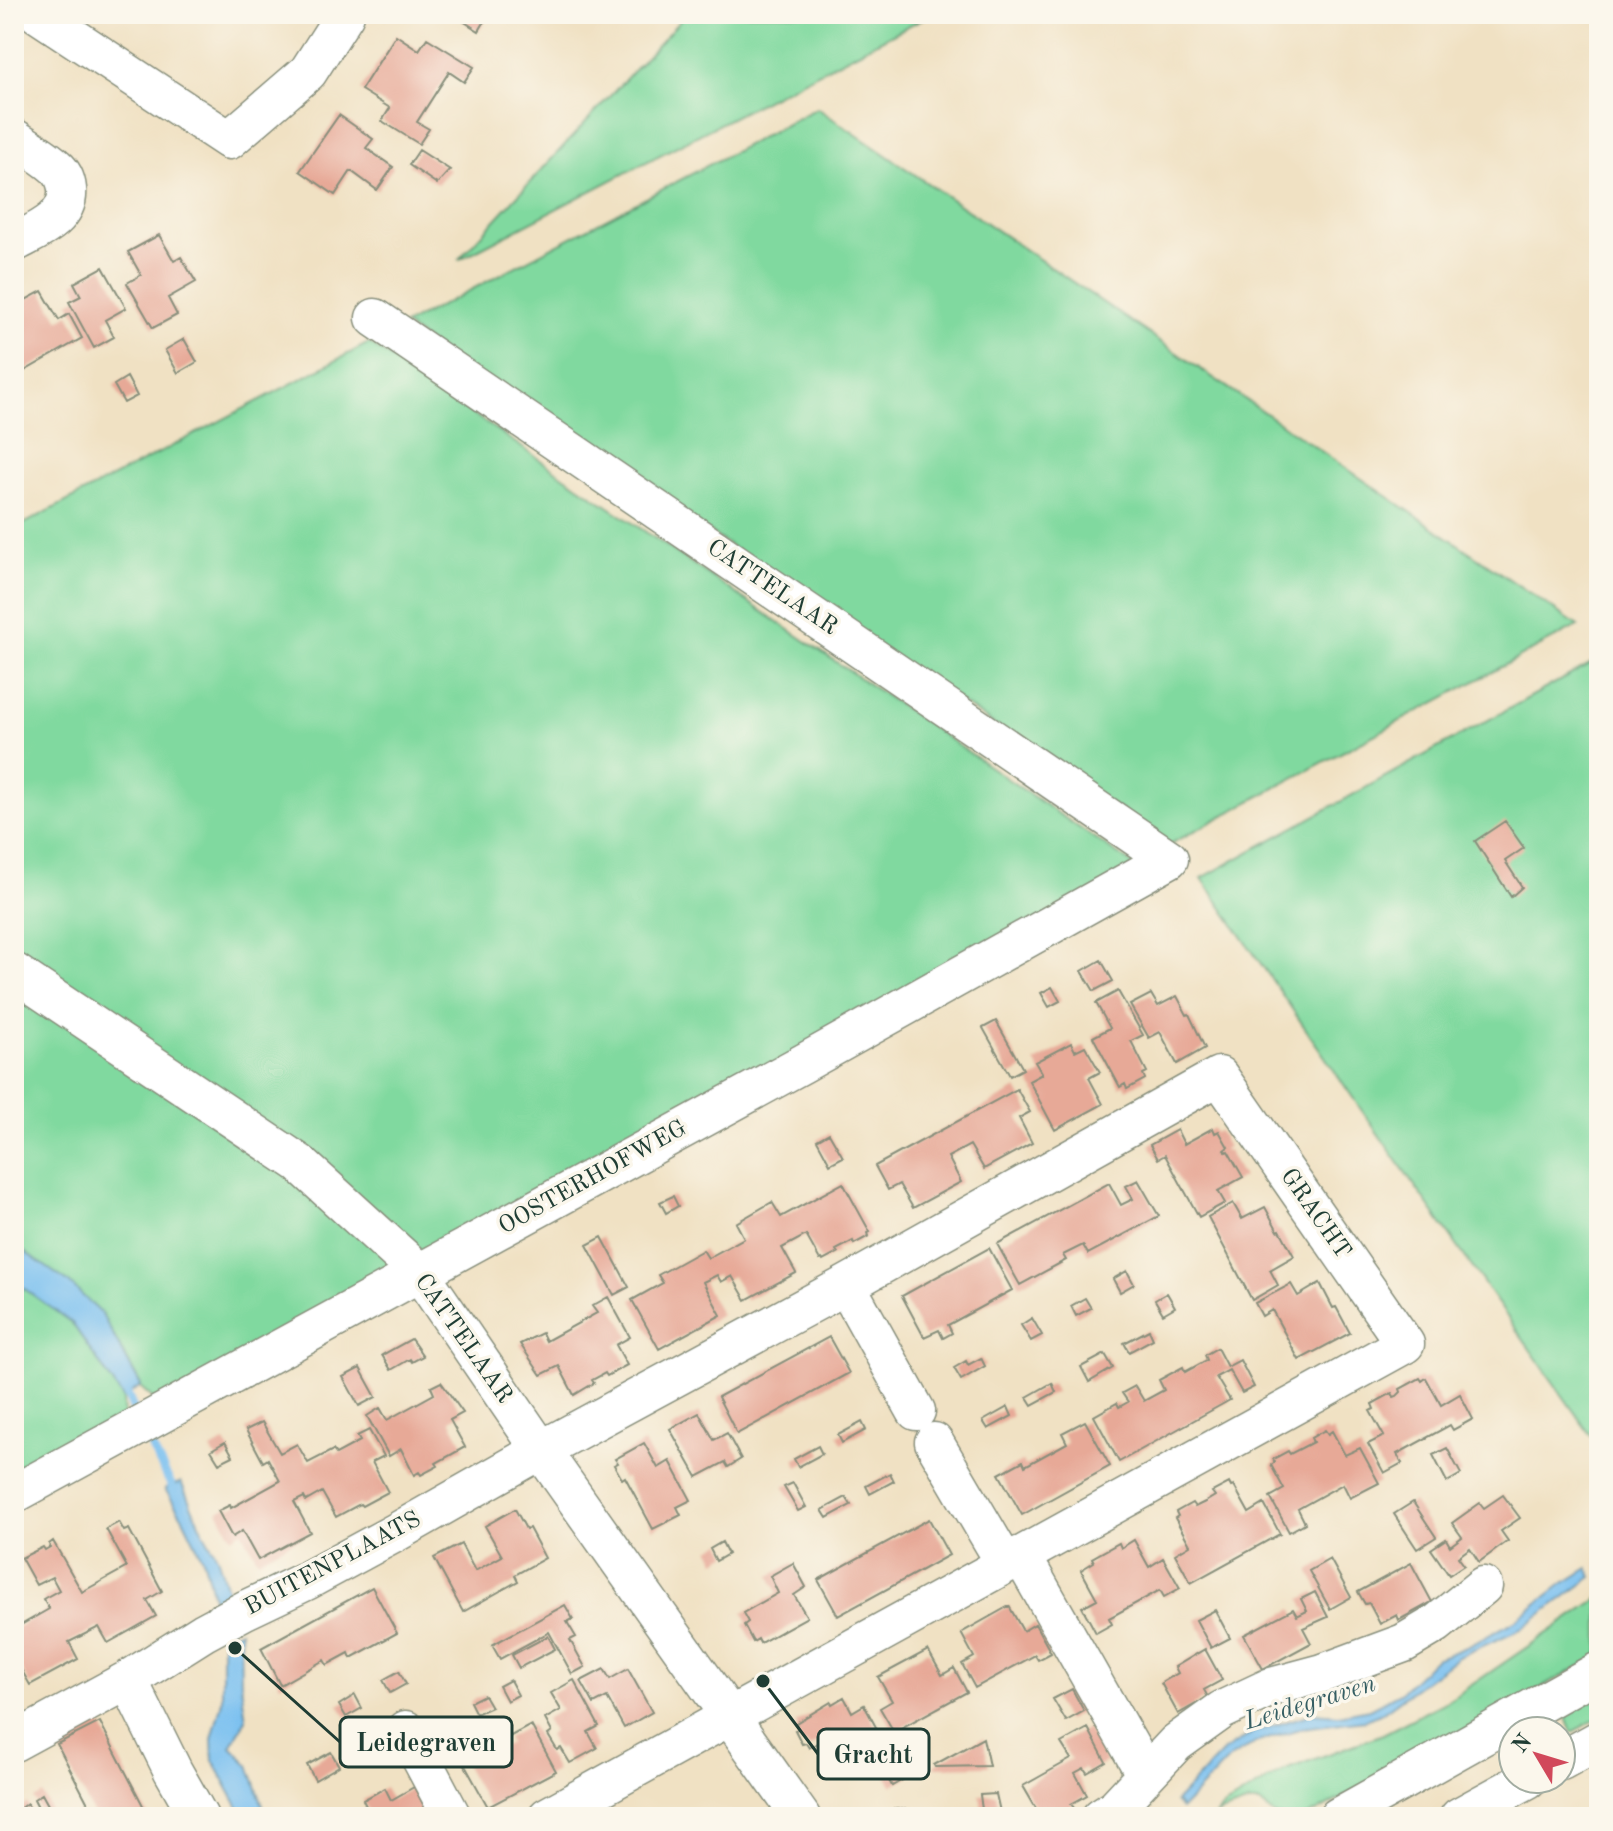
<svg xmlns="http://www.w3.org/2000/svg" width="1613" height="1831" viewBox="0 0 1613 1831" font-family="'Old Standard TT',serif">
	<rect width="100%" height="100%" fill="#fbf7ec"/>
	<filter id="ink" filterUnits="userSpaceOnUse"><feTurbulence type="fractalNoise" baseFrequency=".0125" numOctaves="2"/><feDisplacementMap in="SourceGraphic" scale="16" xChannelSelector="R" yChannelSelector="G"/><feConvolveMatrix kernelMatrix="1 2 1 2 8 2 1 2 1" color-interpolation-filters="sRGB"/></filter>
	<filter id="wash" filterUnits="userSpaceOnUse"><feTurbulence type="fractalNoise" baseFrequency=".006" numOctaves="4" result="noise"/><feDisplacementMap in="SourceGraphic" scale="32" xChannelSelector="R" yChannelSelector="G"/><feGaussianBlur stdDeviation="1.8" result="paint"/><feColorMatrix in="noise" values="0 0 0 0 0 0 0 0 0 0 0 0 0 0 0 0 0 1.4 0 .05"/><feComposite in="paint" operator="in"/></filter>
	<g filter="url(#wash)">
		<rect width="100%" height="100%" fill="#f0e1c3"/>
		<!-- green -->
		<path fill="#80d99f" stroke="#508b6a" stroke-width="2" d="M686,14H931L458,260Z
			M817,108L1578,626L1170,844L404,325Z
			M369,343L1138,868L158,1403L140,1387L141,1385L101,1313L68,1282L14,1245V529Z
			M1599,659V1447L1360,1108L1202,878Z
			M14,1284L25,1289L72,1323L123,1398L124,1425L14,1484Z
			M1599,1598V1656L1307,1817H1276L1260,1803H1249L1215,1815L1225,1806L1285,1770L1383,1734L1451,1699Z
			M1599,1691V1718L1572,1732C1568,1723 1563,1716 1570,1707Z"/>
		<!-- water -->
		<path fill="#78bff0" stroke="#4c7e92" stroke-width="2" d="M14,1245L68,1282L101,1313L141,1386L123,1398L72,1323L25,1289L14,1284Z
			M181,1482L201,1528L217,1556L233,1609L218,1617L204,1561L183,1518L165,1489Z
			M1588,1568L1592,1577L1521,1629L1458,1657L1380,1714L1365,1720L1302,1728L1255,1743L1230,1758L1181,1809L1175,1802L1224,1751L1254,1732L1314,1713L1339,1715L1369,1709L1400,1693L1435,1659L1471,1645L1516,1620L1561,1585Z
			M240,1630L241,1685L246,1719L231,1747L249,1765L264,1809L269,1817H244L213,1760L212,1739L222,1701V1639Z"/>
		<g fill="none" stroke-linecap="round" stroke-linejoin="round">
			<!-- stream -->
			<path stroke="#78bff0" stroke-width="9" d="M123,1385L134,1411
				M152,1448L177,1496"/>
		</g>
		<g id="blocks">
			<!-- building -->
			<path fill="#e7a997" d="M452,14H489L479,31Z
				M396,35L419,50L427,38L474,67L464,82L449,72L417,122L429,129L419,144L382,121L390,108L361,90Z
				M339,115L373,139L366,148L393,167L377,190L351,171L335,195L300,171Z
				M419,150L450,170L437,184L409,165Z
				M159,235L174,261L181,257L196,282L168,298L177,315L153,328L127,283L141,275L128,252Z
				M103,267L126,308L105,320L114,337L94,348L69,302L81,296L74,283Z
				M42,291L59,320L69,314L82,338L14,377V306Z
				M184,339L197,362L178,373L165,350Z
				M127,377L137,396L124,403L114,385Z
				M1505,821L1524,848L1505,861L1522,887L1511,897L1475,841Z
				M1101,960L1113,981L1094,991L1082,971Z
				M1052,987L1060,1001L1049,1007L1041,993Z
				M1118,991L1143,1035L1131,1041L1147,1072L1143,1074L1145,1079L1127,1089L1125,1084L1120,1087L1093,1037L1110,1028L1096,1003Z
				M1151,994L1158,1006L1177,996L1187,1015L1189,1014L1205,1048L1177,1064L1160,1032L1149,1038L1130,1005Z
				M996,1021L1023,1069L1010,1076L983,1028Z
				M1071,1043L1075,1051L1085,1046L1100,1072L1089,1078L1103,1104L1055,1130L1029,1081L1042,1074L1035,1062Z
				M1017,1089L1030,1112L1019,1118L1032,1143L984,1169L970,1145L948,1157L961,1182L913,1208L899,1184L888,1190L875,1166Z
				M1213,1128L1215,1133L1219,1131L1228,1147L1224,1150L1226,1152L1228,1151L1243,1177L1218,1191L1225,1203L1199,1217L1165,1155L1158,1159L1150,1145L1177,1130L1184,1144Z
				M829,1133L843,1157L830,1164L817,1140Z
				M1138,1180L1159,1216L1088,1254L1083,1245L1063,1255L1066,1260L1020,1285L997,1244L1109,1183L1121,1205L1133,1199L1126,1186Z
				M843,1183L870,1232L868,1233L869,1236L854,1244L853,1241L836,1250L838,1253L823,1261L822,1259L820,1260L806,1235L782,1248L796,1273L746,1300L732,1276L721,1282L717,1275L703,1282L721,1315L659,1349L632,1300L663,1283L658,1275L703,1250L708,1258L744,1238L736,1223L772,1202L781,1217Z
				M673,1196L678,1206L666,1213L660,1202Z
				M1233,1203L1242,1219L1265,1207L1278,1231L1280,1230L1294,1256L1270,1270L1278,1285L1252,1300L1208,1217Z
				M602,1237L629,1287L614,1295L587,1245Z
				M989,1248L1012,1290L948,1325L952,1333L943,1338L939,1330L924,1337L902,1296Z
				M1127,1271L1134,1284L1120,1292L1113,1279Z
				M1320,1283L1333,1308L1336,1307L1350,1333L1299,1360L1272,1310L1262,1316L1255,1303L1291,1284L1298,1296Z
				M1167,1293L1175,1307L1163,1314L1155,1300Z
				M608,1297L630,1337L616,1345L627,1365L607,1376L605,1373L592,1380L594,1383L574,1395L559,1366L541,1375L520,1344L542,1333L546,1341L597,1313L592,1306Z
				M1085,1298L1091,1308L1076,1316L1071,1306Z
				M1032,1318L1042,1335L1031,1341L1021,1325Z
				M1149,1330L1153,1339L1129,1352L1124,1343Z
				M829,1337L849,1373L737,1434L718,1397Z
				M411,1339L423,1356L412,1362L410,1359L391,1370L382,1355Z
				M1217,1348L1227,1367L1240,1360L1254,1387L1242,1393L1229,1370L1216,1377L1230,1400L1119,1462L1094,1416L1117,1403L1119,1407L1128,1402L1122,1393L1135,1386L1144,1401L1164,1390L1159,1380L1183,1367L1185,1372L1207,1360L1205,1355Z
				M1105,1354L1113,1368L1089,1382L1081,1367Z
				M981,1358L985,1366L961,1380L954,1368L966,1361L968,1365Z
				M360,1368L376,1397L359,1406L343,1377Z
				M1420,1378L1422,1381L1426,1378L1441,1405L1460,1394L1473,1419L1453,1430L1450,1425L1397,1454L1402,1463L1384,1473L1368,1444L1384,1436L1370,1411L1374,1409L1372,1404L1392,1393L1394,1397L1397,1396L1401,1392L1400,1389Z
				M441,1382L463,1413L450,1420L465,1447L436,1463L438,1466L421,1475L419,1472L414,1475L401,1449L389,1456L367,1416L380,1408L387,1420L434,1394L431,1387Z
				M1052,1383L1056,1392L1032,1405L1027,1397Z
				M1008,1407L1012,1416L988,1429L983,1421Z
				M699,1413L714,1440L727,1433L741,1459L728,1467L725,1462L697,1477L670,1429Z
				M1085,1421L1110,1466L1022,1515L999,1474L1023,1461L1025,1466L1067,1443L1062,1433Z
				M262,1422L280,1453L297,1444L308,1463L333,1450L336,1454L360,1441L357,1436L369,1430L384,1456L372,1462L388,1492L362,1506L360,1504L336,1517L322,1492L306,1501L304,1497L294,1502L310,1532L258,1560L242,1531L232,1537L218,1511L230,1505L231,1508L280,1481L268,1459L263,1462L246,1430Z
				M862,1422L866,1430L842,1443L838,1435Z
				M1325,1430L1328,1434L1332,1431L1345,1455L1360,1448L1379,1483L1350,1498L1343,1484L1298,1509L1305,1523L1289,1532L1270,1497L1284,1489L1271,1465L1275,1462L1273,1459L1288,1451L1290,1454L1313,1442L1311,1438Z
				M225,1442L233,1456L219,1463L211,1450Z
				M644,1443L658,1468L670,1461L691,1500L677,1507L681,1515L653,1529L625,1477L622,1479L614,1465L618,1463L615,1459Z
				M818,1446L822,1454L798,1467L794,1459Z
				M1447,1448L1461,1474L1447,1482L1433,1455Z
				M890,1473L894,1481L870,1494L866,1486Z
				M793,1483L806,1507L798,1511L784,1487Z
				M1229,1483L1231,1487L1234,1486L1249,1513L1264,1504L1280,1534L1191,1583L1175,1554L1190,1545L1175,1518L1178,1516L1176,1512L1192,1503L1195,1507L1205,1502L1215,1496L1212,1492Z
				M1503,1495L1520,1518L1501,1531L1508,1541L1479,1562L1470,1548L1458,1557L1464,1565L1449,1575L1431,1549L1446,1539L1450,1546L1462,1537L1452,1523L1480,1503L1484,1508Z
				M846,1497L851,1505L827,1518L822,1510Z
				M1413,1502L1436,1537L1417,1549L1394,1514Z
				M515,1509L526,1529L529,1528L545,1558L515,1575L518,1581L463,1612L434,1558L461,1544L475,1571L502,1556L485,1526Z
				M929,1519L949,1555L838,1616L818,1580Z
				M119,1522L124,1531L129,1529L162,1591L147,1600L156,1616L108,1643L99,1627L69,1642L78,1659L30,1685L21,1669L14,1673V1629L49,1609L43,1599L59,1590L52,1577L36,1585L21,1558L43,1547L45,1550L50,1547L49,1544L53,1541L82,1592L127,1567L106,1529Z
				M1134,1540L1149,1567L1163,1558L1180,1588L1164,1597L1160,1590L1109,1618L1112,1624L1096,1633L1082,1607L1097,1599L1081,1570L1094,1562L1092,1558L1119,1543L1121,1548Z
				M722,1542L728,1554L716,1561L710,1549Z
				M1330,1559L1351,1597L1330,1609L1309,1571Z
				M793,1563L806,1587L794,1595L807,1617L760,1643L758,1639L753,1642L744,1625L748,1622L743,1613L778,1593L770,1576Z
				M1411,1563L1432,1602L1399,1620L1397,1615L1380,1624L1369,1603L1365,1604L1358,1592Z
				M372,1587L397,1633L351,1658L349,1653L327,1665L324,1660L280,1685L261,1648Z
				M1315,1592L1328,1617L1303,1628L1311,1643L1263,1669L1244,1635L1293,1609L1297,1616L1307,1611L1301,1599Z
				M565,1605L573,1619L567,1622L576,1637L570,1640L585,1667L572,1674L549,1632L500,1659L492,1645Z
				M1009,1606L1023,1631L1035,1624L1051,1653L1038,1660L1035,1655L975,1688L962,1664L974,1657L961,1633Z
				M1215,1610L1230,1638L1211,1648L1196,1620Z
				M548,1636L555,1649L519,1668L512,1655Z
				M1205,1649L1222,1680L1204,1690L1208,1697L1178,1714L1161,1683L1178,1673L1175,1667Z
				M928,1650L942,1675L954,1668L967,1692L894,1732L880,1708L892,1701L878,1677Z
				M604,1669L610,1679L628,1669L652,1712L624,1728L607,1697L594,1704L581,1681Z
				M399,1671L406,1684L390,1693L383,1680Z
				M510,1680L518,1695L507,1701L499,1686Z
				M574,1680L599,1726L588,1732L597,1748L570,1763L561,1748L557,1750L548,1735L552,1732L545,1719L561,1710L551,1693Z
				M1072,1689L1084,1711L1066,1721L1053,1699Z
				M355,1695L362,1708L346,1717L339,1705Z
				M484,1695L491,1707L476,1714L470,1702Z
				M844,1697L852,1712L864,1705L876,1727L828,1754L821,1741L809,1748L806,1743L802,1744L795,1730L798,1729L796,1723L831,1702L832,1704Z
				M100,1722L123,1767L149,1817H95L57,1744Z
				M531,1725L556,1771L488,1807L463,1762L487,1749L489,1754L510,1743L507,1738Z
				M1088,1728L1106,1762L1087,1773L1084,1768L1075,1773L1087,1795L1071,1804L1074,1808L1057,1817H1041L1023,1786L1071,1759L1061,1743Z
				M983,1738L989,1766L935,1767L934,1765Z
				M879,1739L882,1744L891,1740L911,1775L892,1786L870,1745Z
				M331,1752L339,1766L315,1780L307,1765Z
				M414,1787L430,1817H360L369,1812L363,1800L385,1788L391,1800Z
				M42,1794L48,1805L54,1817H43L34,1799Z
				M996,1794L1001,1816L983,1817L980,1795Z
				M27,1803L34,1817H16L14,1813Z
				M894,1809L958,1811L977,1816L893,1817Z"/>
		</g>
	</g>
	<g filter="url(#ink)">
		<use href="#blocks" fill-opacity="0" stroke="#888f7c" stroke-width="2"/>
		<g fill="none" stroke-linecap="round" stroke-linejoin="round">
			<!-- minor casing -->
			<g stroke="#888f7c" stroke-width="41">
				<path id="minor" d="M38,14L229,140L308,72L345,14
					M14,138C28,147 44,156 56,167C62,172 66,180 67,189C70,219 36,231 14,243
					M14,972L299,1163L420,1273L541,1450L801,1817
					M846,1285L916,1411
					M934,1442L1005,1563
					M14,1494L802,1064L1169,859L375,318
					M1021,1555L1146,1775
					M128,1680L173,1771L199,1817
					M406,1730L452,1817
					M14,1742L128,1680L204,1632L245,1610L308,1580L395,1533L541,1450L846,1285L1219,1076L1405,1344L547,1817
					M1561,1761L1599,1740
					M1101,1817L1115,1808L1176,1743L1222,1710L1271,1687L1323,1673L1404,1643L1436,1624L1483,1586
					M1338,1817L1599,1671
					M1459,1817L1528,1779"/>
			</g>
			<!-- minor -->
			<use href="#minor" stroke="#fff" stroke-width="38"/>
		</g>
	</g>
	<g text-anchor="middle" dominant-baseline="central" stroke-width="7" stroke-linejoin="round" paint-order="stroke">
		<!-- street labels -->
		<g font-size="24" fill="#1f3d34" stroke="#fbf7ec">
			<text transform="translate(772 588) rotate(34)">CATTELAAR</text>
			<text transform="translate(593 1178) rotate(-29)">OOSTERHOFWEG</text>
			<text transform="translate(1315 1214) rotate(55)">GRACHT</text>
			<text transform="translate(463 1339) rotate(55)">CATTELAAR</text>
			<text transform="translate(333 1564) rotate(-28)">BUITENPLAATS</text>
		</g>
		<!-- water labels -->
		<g font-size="26" font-style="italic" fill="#355e63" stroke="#fbf7ec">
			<text transform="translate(1310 1703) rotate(-17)">Leidegraven</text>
		</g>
	</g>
	<!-- callouts -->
	<path fill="none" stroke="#1f3d34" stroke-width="3" d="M235 1648L340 1742M763 1681L818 1754"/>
	<g fill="#1f3d34" stroke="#fbf7ec" stroke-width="3">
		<circle cx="235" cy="1648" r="8"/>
		<circle cx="763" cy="1681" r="8"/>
	</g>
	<g fill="#fbf7ec" stroke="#1f3d34" stroke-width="3">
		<rect x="340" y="1717" width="172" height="50" rx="8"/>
		<rect x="818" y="1729" width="111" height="50" rx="8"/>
	</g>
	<g font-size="26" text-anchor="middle" font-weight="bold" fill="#1f3d34">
		<text x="426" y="1751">Leidegraven</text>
		<text x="873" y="1763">Gracht</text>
	</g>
	<!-- margin -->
	<rect width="1613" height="1831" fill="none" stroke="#fbf7ec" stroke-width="48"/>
	<!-- north arrow -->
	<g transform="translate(1537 1755) rotate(308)"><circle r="38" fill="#fbf7ec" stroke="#a3ada2" stroke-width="2"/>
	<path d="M0-6L14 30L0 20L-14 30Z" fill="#d1495b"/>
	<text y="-12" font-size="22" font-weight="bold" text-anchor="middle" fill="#1f3d34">N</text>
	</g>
</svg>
